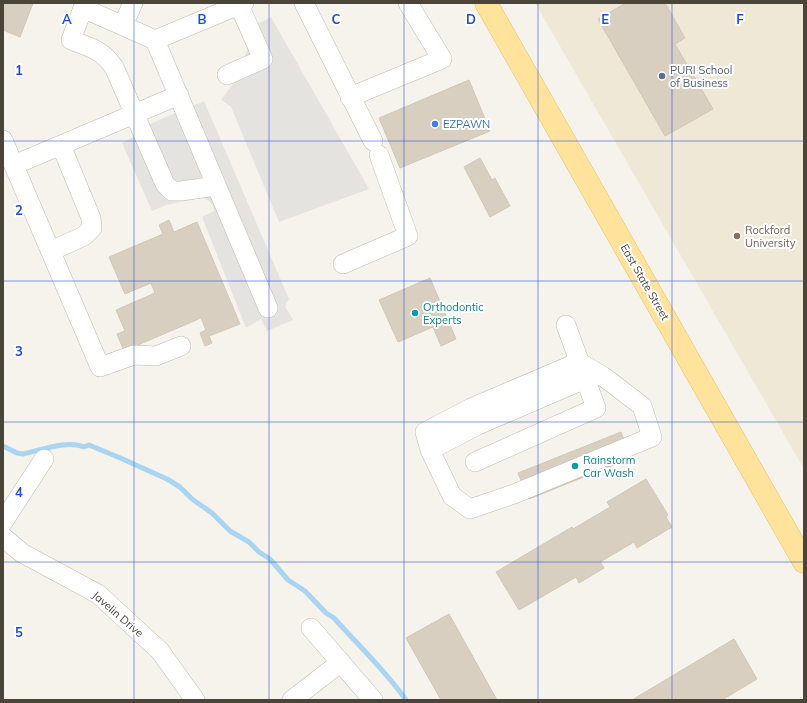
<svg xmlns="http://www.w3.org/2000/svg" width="807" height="703" viewBox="0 0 807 703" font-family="Mulish,sans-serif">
	<rect width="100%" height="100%" fill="#f6f3ec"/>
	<!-- education -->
	<path fill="#efe8d6" d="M535,3H804V469Z"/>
	<!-- parking -->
	<path fill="#e5e3e0" d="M271,17L369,189L279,222L231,107L221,100L239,76L243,60L247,52L244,31Z
		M204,101L289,299L285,306L293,320L267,331L261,319L246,328L202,217L214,211L213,206L208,200L201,198L166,205L152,211L122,143L135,136L133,131Z"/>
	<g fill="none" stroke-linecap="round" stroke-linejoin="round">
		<!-- stream -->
		<path stroke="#a9d4f2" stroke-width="5" d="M3,446L17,453L23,454C41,450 67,440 84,447L89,445L118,457L167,479L180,487L192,499L212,513L230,531L249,542L259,552L270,559L288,580L305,591L326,613L334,618C358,645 385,670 406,700"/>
	</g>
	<!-- building -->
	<path fill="#d8cfc1" stroke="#d3c7b4" d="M3,3H33L20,37L3,30Z
		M626,3H665L685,38L675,44L713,109L665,136L598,19Z
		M469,80L490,131L400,168L379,118Z
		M480,158L492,180L495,178L510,206L490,217L464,167Z
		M169,220L174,232L197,222L240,324L209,336L212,343L205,346L200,333L206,330L201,318L124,351L117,334L125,331L116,310L155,293L151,283L125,294L109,257L163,234L159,225Z
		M430,278L456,339L441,346L433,327L398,342L379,300Z
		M621,432L631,458L529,499L518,473Z
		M646,479L668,515L666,517L672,527L637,548L634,542L600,562L604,568L579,583L576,577L519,610L496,572L572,527L573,529L610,507L607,502Z
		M449,614L497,700H441L406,638Z
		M734,639L757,679L722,700H632Z"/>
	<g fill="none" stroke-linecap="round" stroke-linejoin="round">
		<!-- minor casing -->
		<g stroke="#c2bbae" stroke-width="20">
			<path id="minor" d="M85,3L83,8L155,40L268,308
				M304,3L373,141
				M83,8L71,40C91,48 101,49 114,67L165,184L172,191H181L216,186
				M123,25L133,3
				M155,40L244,3
				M227,75L263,59L239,5
				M350,97L442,59L408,3
				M3,140L100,367L134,355L156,356L181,346
				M14,165L179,95
				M51,251L84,236L92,228L91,218L61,145
				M343,264L408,236L379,155
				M579,362L604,377L642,406L652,437L514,494L470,509L452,496L430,450L425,432L471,408Z
				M430,450L478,425L585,379
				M475,462L596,408L566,325
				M3,522L44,459
				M3,537L22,553L98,594L160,651L195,700
				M311,628L373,700
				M292,700L341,662"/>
		</g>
		<!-- major casing -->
		<g stroke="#e6c16a" stroke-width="23">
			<path id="major" d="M486,3L804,562"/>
		</g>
		<!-- minor -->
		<use href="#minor" stroke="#fff" stroke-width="19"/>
		<!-- major -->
		<use href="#major" stroke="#ffe39c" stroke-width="22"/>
	</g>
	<!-- grid -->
	<path fill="none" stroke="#1d4ed8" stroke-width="1" stroke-opacity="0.55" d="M134,3V700M269,3V700M404,3V700M538,3V700M672,3V700M3,141H804M3,281H804M3,422H804M3,562H804"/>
	<!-- markers -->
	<circle fill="#5c6f8a" stroke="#fff" stroke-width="1.5" cx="662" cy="76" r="4"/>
	<circle fill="#3f7fe0" stroke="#fff" stroke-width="1.5" cx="435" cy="124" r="4"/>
	<circle fill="#8d6e63" stroke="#fff" stroke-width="1.5" cx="737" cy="236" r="4"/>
	<g fill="#0f9aa8" stroke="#fff" stroke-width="1.5">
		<circle cx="415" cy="313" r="4"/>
		<circle cx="575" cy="466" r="4"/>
	</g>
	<g text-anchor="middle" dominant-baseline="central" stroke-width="4" stroke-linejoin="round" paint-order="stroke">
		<!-- service labels -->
		<g font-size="11" fill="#4e5e75" stroke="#fff" text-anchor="start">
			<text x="670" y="70">PURI School<tspan x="670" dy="13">of Business</tspan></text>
		</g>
		<!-- shop labels -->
		<g font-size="11" fill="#366cbe" stroke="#fff" text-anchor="start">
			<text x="443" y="124">EZPAWN</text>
		</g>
		<!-- education labels -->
		<g font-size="11" fill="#785e54" stroke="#fff" text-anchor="start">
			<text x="745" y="230">Rockford<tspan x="745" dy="13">University</tspan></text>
		</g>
		<!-- street labels -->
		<g font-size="11" fill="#4b4439" stroke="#fff">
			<text transform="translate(645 282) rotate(60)">East State Street</text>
			<text transform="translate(118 614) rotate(41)">Javelin Drive</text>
		</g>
		<!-- culture labels -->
		<g font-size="11" fill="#0d838f" stroke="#fff" text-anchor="start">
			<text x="423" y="307">Orthodontic<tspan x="423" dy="13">Experts</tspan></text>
			<text x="583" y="460">Rainstorm<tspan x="583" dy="13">Car Wash</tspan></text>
		</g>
	</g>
	<g font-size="13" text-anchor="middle" font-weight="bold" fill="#1d4ed8" stroke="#fff" stroke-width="4" stroke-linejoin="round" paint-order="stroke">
		<text x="67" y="24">A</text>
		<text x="202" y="24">B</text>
		<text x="336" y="24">C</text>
		<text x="471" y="24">D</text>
		<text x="605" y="24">E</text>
		<text x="740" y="24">F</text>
		<text x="19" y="75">1</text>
		<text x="19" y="215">2</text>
		<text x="19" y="356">3</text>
		<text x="19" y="497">4</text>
		<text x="19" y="637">5</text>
	</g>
	<!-- border -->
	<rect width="807" height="703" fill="none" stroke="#4b4439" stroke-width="8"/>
</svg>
